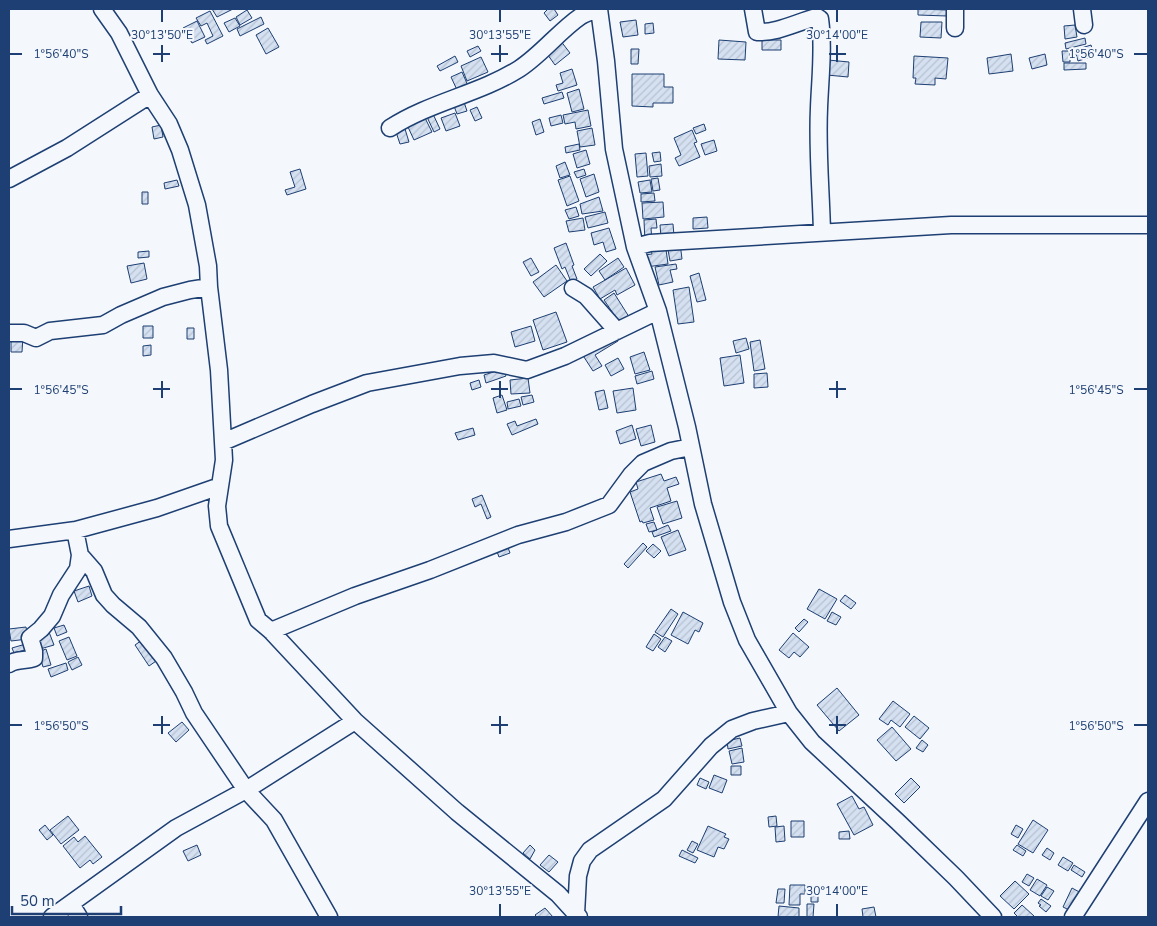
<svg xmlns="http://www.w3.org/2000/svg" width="1157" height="926" viewBox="0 0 1157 926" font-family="'Nunito Sans',sans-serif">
	<defs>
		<pattern id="building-hatch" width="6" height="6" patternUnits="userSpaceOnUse" patternTransform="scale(1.25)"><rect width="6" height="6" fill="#d5e0f0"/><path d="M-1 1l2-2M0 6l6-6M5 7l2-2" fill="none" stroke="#b6c1d1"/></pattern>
	</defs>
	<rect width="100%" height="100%" fill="#f4f7fb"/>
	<!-- building -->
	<path fill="url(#building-hatch)" stroke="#1d3f73" d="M212,9H233L217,17Z
		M548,9H554L558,15L550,21L544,13Z
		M918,9L947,10V16L918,15Z
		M247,10L252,18L240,25L236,17Z
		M210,11L223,36L207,44L205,40L213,36L207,23L201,26L196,18Z
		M261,17L264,24L240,36L237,29Z
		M235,18L240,26L229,32L224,23Z
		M636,20L638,35L623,37L620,22Z
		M197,21L205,37L192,43L183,28Z
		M921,22H942L941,38L920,37Z
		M653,23L654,33L645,34V24Z
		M1075,25L1077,37L1065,39L1064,26Z
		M268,28L279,47L266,54L256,35Z
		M1085,38L1086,44L1066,49L1065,43Z
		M560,40L570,53L555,65L545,51Z
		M719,40L746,42L745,60L718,59Z
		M762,40H781V50H762Z
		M1091,45L1094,56L1078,61L1075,50Z
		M478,46L481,51L470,57L467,51Z
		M631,49H639L638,64H631Z
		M1062,51H1070V62H1063Z
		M1011,54L1013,71L989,74L987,58Z
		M1045,54L1047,65L1032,69L1029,58Z
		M455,56L458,62L440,71L437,66Z
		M914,56L948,58L946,79L935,78V85L915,84L916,78H913Z
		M481,57L488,72L467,81L461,66Z
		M828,60L849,62L848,77L827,75Z
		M1064,63H1086V69L1064,70Z
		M572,69L577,85L558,91L556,85L563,83L560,73Z
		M462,72L469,88L458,92L451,77Z
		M632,74H664V87H673V103H653V107L632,106Z
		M579,89L584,109L572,112L567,93Z
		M562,92L564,98L544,104L542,98Z
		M464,102L467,111L457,114L454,106Z
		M477,107L482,118L475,121L470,110Z
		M588,110L591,126L576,129L575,122L565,124L563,115Z
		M455,113L460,126L446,131L441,118Z
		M433,114L440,129L434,132L427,117Z
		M561,115L563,123L551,126L549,118Z
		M425,118L432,132L414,140L408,127Z
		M540,119L544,132L536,135L532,122Z
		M704,124L706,130L696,134L693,128Z
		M161,125L163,137L154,139L152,127Z
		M592,128L595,145L580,147L577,131Z
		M405,129L409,142L400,144L396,132Z
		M692,130L697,142L694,143L700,157L679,166L675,158L681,155L674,138Z
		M714,140L717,151L705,155L701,144Z
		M579,144L580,150L566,153L565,147Z
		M586,150L590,164L577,168L573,154Z
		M660,152L661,161L654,162L652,153Z
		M646,153L648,176L637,177L635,154Z
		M565,162L570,175L560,178L556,166Z
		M661,164L662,176L650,177L649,166Z
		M300,169L306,189L287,195L285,190L295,187L290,172Z
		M584,169L586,175L577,178L574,172Z
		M594,174L599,192L586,197L580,179Z
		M570,176L579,201L567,206L558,180Z
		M658,178L660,190L653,191L651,179Z
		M177,180L179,186L165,189L164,183Z
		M650,180L652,192L640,193L638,182Z
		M142,192H148V204H142Z
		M654,193L655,201L641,202V194Z
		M599,197L603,211L582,214L580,204Z
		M663,202L664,217L643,219L642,203Z
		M576,207L579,216L569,219L565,210Z
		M605,212L608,223L588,228L585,217Z
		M707,217L708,228L693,229V218Z
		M583,218L585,230L569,232L566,221Z
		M656,219L657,228H651L652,242L645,243L644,220Z
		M673,224L674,236L661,237L660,225Z
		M609,228L616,249L606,252L603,242L594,245L591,233Z
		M665,242L668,264L646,267L644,255L652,254L650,244Z
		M566,243L574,265L572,266L577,279L571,282L565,267L562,269L554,248Z
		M680,243L682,259L670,261L667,244Z
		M149,251V257L138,258V252Z
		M600,254L607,261L591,276L584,269Z
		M531,258L539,272L531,276L523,262Z
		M618,258L624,267L605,280L599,271Z
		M144,263L147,279L131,283L127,266Z
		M676,264L677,269L670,270L673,282L659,285L655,267Z
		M556,265L567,281L544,297L533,282Z
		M626,268L635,285L617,295L615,290L600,299L593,287Z
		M699,273L706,300L697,302L690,276Z
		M689,287L694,322L678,324L673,290Z
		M614,293L631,320L622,326L604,300Z
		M556,312L567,342L543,350L533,320Z
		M143,326H153V338H143Z
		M531,326L535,341L515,347L511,332Z
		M187,328H194V339H187Z
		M614,334L618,341L595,355L602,366L593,371L582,354Z
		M11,336H23L22,352H11Z
		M746,338L749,349L736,353L733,341Z
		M760,340L765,369L754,371L750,342Z
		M151,345V355L143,356V346Z
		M644,352L650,370L635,374L630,357Z
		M740,355L744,383L724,386L720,358Z
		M618,358L624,369L611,376L605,365Z
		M503,369L506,376L486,383L484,375Z
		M652,371L654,379L637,384L635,376Z
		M767,373L768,387L754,388V374Z
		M528,378L530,393L511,394L510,380Z
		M479,380L481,387L472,390L470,383Z
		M633,388L636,410L617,413L613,391Z
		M604,390L608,408L599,410L595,392Z
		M502,395L507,410L497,413L493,398Z
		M532,395L534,402L523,405L521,397Z
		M519,399L521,406L508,409L507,402Z
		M536,419L538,424L512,435L507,424L515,421L517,426Z
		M632,425L636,439L620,444L616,431Z
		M651,425L655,442L641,446L636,429Z
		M473,428L475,435L458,440L455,433Z
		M661,474L664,481L676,477L679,484L667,488L671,501L650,508L654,520L643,523L642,521L640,522L630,492L638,489L636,482Z
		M482,495L491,517L487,519L481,504L475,507L472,499Z
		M677,501L682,518L663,524L657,507Z
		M654,522L657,530L649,532L646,524Z
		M668,525L671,531L654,537L652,532Z
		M678,530L686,550L669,556L661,537Z
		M643,543L647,547L628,568L624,564Z
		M653,544L661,551L654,558L646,551Z
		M507,545L510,553L499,557L496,549Z
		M89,586L92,596L78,602L74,591Z
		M819,589L837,599L825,619L807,609Z
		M845,595L856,603L851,609L840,601Z
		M671,609L678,614L663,637L655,632Z
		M683,612L703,623L699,632L695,630L688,644L671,635Z
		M832,612L841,617L836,625L827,621Z
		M804,619L808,622L799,632L795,628Z
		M64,625L67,632L57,636L54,628Z
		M26,627L28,639L11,641L9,629Z
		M49,632L54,645L40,649L36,636Z
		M793,633L809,647L800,657L794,652L789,658L779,650Z
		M654,634L661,639L653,651L646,647Z
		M69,637L77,656L67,660L59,641Z
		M665,637L672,641L665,652L658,647Z
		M145,638L159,659L149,666L135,645Z
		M29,643L27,656L25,650L14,653L12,648Z
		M46,649L51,665L43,667L39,652Z
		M78,657L82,665L72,670L68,662Z
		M66,663L68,670L51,677L48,669Z
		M837,688L859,715L839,731L817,705Z
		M893,701L910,714L900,727L891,720L888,725L879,719Z
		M914,716L929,728L920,739L905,727Z
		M182,722L189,730L176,742L168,733Z
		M892,727L911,749L896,761L877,740Z
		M740,738L742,746L728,749L727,741Z
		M922,740L928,745L923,752L916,748Z
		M742,748L744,762L732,764L729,751Z
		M731,766H741V775H731Z
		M714,775L727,780L722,793L709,788Z
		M700,778L709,782L706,789L697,785Z
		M911,778L920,787L904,803L895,794Z
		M852,796L859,809L864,807L873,825L854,835L837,804Z
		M68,816L79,830L61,844L50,830Z
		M776,816L777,826L769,827L768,817Z
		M1033,820L1048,830L1033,853L1018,844Z
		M791,821H804V837H791Z
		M45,825L53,835L47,840L39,830Z
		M1016,825L1023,829L1018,838L1011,834Z
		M708,826L726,834L724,837L729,839L724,849L718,847L714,857L697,850Z
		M784,826L785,841L776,842L775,827Z
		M849,831L850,839H839V832Z
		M85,836L102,857L93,864L90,860L80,868L63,846L74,837L78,842Z
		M692,841L698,844L693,853L687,850Z
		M197,845L201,855L188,861L183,851Z
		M530,845L535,850L530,859L523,853Z
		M1017,845L1026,851L1023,856L1013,850Z
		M1047,848L1054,853L1050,860L1042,855Z
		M682,850L698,858L695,863L679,856Z
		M549,855L558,862L549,872L540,865Z
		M1063,857L1073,863L1068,871L1058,865Z
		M1074,865L1085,872L1082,877L1071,870Z
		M1027,874L1034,878L1029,886L1022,882Z
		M1037,879L1047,885L1040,896L1030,890Z
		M1015,881L1029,894L1014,909L1000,896Z
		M790,885H805V894H800V905H789Z
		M1047,887L1054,891L1048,900L1041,896Z
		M1072,888L1083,894L1073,912L1063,907Z
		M778,889H785L784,903H776Z
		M811,893H818V902H811Z
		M1041,899L1051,906L1046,912L1039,906L1041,905L1038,903Z
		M807,904H814L813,917H807Z
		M1022,905L1034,916L1032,917H1018L1014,913Z
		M779,906L799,908V917H778Z
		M874,907L876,917H863L862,909Z
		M545,908L553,917H537L535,915Z"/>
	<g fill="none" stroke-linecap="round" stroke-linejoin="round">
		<!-- minor casing -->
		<g stroke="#1d3f73" stroke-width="19">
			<path id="minor" d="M102,9L119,33L150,95L169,124L180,150L197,205L208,266L209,287L219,370L224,460L217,506L219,526L258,620L271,631L355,721L457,812L558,894L579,917
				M599,9L606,61L614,149L635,247L658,311L687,427L703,504L732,602L747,640L789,713L812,742L898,822L956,878L993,917
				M753,9L757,32C778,33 797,22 817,17L820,19C824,48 820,79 819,108C817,149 821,191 822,232
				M955,9V28
				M1082,9L1084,25
				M390,128C430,102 479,94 519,69C542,54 559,31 581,16C586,13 593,11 599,9
				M9,179L67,148L150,95
				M635,247L650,243L666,242L951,225H1148
				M573,288L586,296L617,331
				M9,333H24L36,338L50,331L103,325L121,315L163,297L190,290L209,287
				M223,442L312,404L367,383L460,366L494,363L527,370L565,356L658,311
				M9,539L76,530L157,508L220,486
				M80,555L94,571L104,595L113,605L139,627L164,658L184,692L194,713L246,790L274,820L329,917
				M271,631L355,596L430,570L518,535L566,522L609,505L631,475L643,463L671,451L691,447
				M9,664C16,659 26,661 34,658V651L30,638L41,629L52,616L61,595L78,569L80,555L75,530
				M71,904L79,917
				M576,914L578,876L582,861L590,850L664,799L711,746L732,729L753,721L789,713
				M52,917L176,828L246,790L355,721
				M1073,917L1148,801"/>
		</g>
		<!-- minor -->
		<use href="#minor" stroke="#f4f7fb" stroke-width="16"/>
	</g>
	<!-- ticks -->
	<path fill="none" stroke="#1d3f73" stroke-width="2" d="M162,10V22M500,10V22M837,10V22M162,45V62M500,45V62M837,45V62M10,54H22M153,54H170M491,54H508M829,54H846M1134,54H1147M162,381V398M500,381V398M837,381V398M10,389H22M153,389H170M491,389H508M829,389H846M1134,389H1147M162,716V734M500,716V734M837,716V734M10,725H22M153,725H170M491,725H508M829,725H846M1134,725H1147M500,904V916M837,904V916"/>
	<g font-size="12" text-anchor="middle" fill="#1d3f73" stroke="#f4f7fb" stroke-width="4" stroke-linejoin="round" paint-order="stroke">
		<text x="162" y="39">30°13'50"E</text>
		<text x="500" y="39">30°13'55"E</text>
		<text x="837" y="39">30°14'00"E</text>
		<text x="61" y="58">1°56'40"S</text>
		<text x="1096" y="58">1°56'40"S</text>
		<text x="61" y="394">1°56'45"S</text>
		<text x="1096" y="394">1°56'45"S</text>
		<text x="61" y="730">1°56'50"S</text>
		<text x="1096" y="730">1°56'50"S</text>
		<text x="500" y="895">30°13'55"E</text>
		<text x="837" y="895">30°14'00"E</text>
	</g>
	<!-- border -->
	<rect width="1157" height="926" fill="none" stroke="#1d3f73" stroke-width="20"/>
	<!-- scale -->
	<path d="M12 906v8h109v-8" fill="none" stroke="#1d3f73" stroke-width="2.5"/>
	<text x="20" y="906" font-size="15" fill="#1d3f73" stroke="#f4f7fb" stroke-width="4" paint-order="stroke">50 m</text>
</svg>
